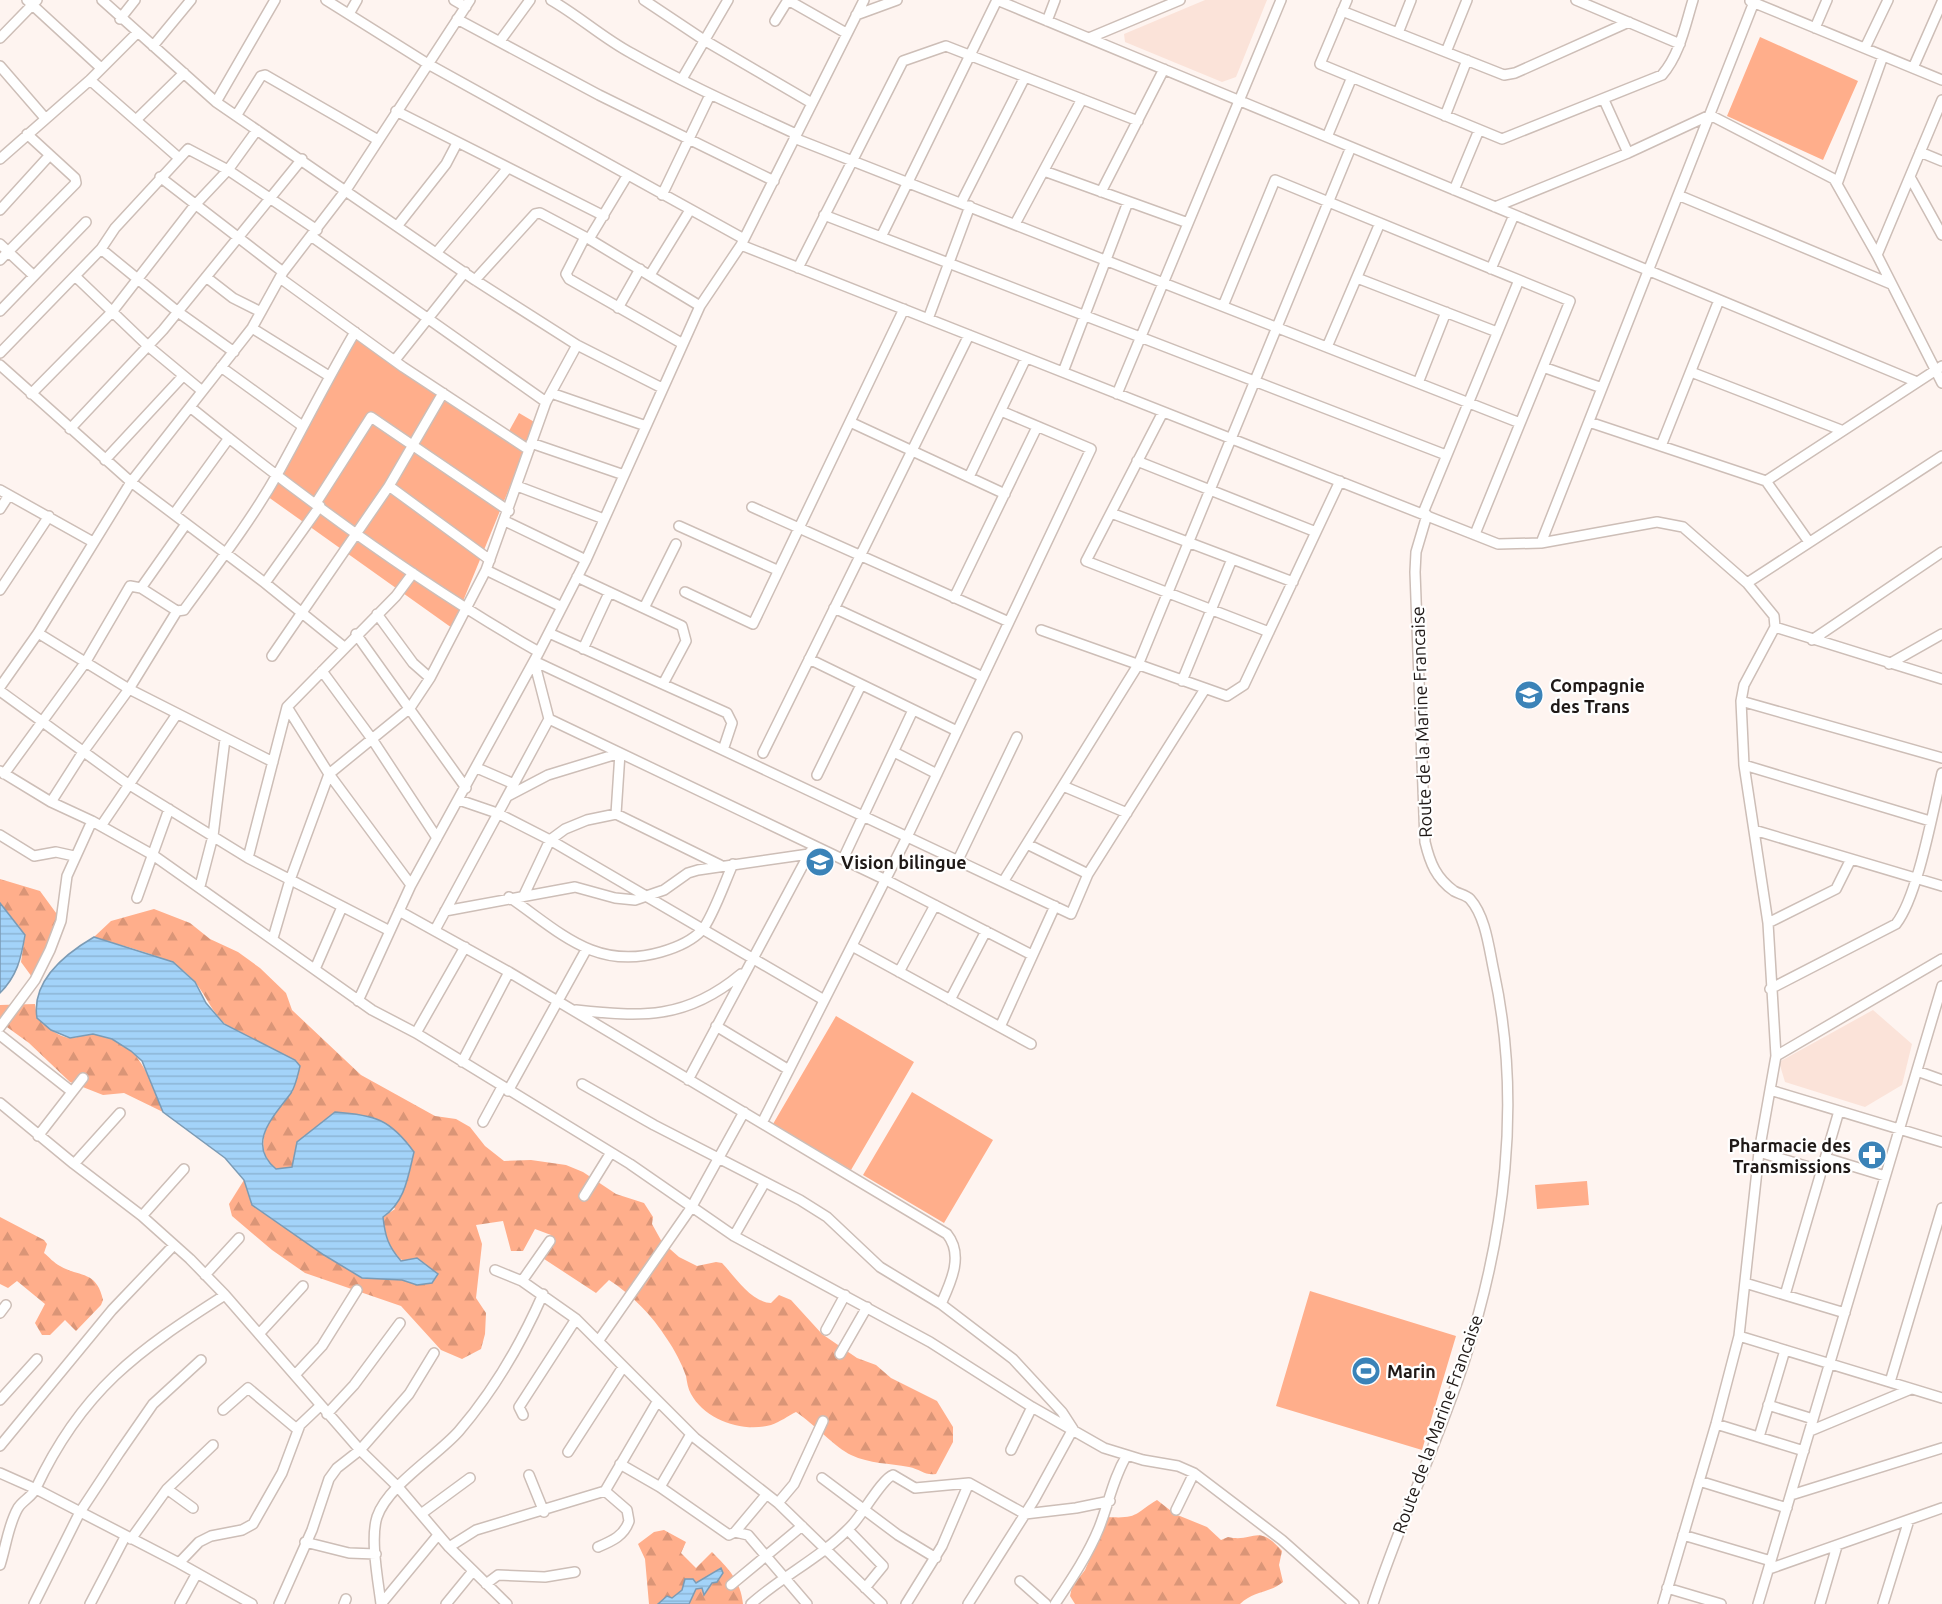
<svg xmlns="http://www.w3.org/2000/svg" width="1942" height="1604" viewBox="0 0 1942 1604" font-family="Ubuntu,sans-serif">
	<defs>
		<pattern id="forest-firs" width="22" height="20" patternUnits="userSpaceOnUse" patternTransform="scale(1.5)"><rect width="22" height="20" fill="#ffae8b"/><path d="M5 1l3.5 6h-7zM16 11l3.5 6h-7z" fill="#da9577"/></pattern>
		<pattern id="water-rules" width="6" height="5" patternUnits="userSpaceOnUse" patternTransform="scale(1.5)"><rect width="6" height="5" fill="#a3d3f9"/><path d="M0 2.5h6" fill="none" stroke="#8cb5d5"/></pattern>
	</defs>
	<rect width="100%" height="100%" fill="#fef4f0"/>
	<!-- built -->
	<path fill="#fbe3d9" d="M1205,0H1267L1236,77L1222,82L1125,42L1124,34Z
		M1873,1010L1912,1044L1902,1085L1865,1107L1785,1082L1779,1062Z"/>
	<!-- green -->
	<path fill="#ffae8b" d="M1760,37L1858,81L1823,160L1727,116Z
		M355,333H360L509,431L519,413L536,423L452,628L264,494Z
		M836,1016L914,1062L851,1170L773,1124Z
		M912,1092L993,1140L944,1223L863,1175Z
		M1587,1181L1589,1205L1537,1209L1535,1185Z
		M1310,1291L1456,1336L1422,1450L1276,1406Z"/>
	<!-- forest -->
	<path fill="url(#forest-firs)" d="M0,879L40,891L59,917L32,977L21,962L25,935L0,903Z
		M154,909L190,923L210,939L238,952L260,968L286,993L292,1010L361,1075L435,1116L456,1119L470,1127L485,1146L504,1161L531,1160L566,1165L583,1172L616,1194L644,1203L653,1217L652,1224L662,1242L679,1257L697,1266L716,1262L722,1263C736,1278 751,1302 771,1303L779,1295L791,1300L822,1334L857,1358L876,1365L891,1378L937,1401L953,1427V1442L936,1474C925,1476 920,1469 909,1467C889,1463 870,1464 851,1455C836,1448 813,1423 796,1412C788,1416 780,1422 771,1425C743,1433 705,1420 691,1394C688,1389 687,1382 686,1376C682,1364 674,1349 667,1339C652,1315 632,1295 609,1280L596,1293L538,1255L551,1235L535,1229L523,1251H511L503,1221L476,1225L482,1244L476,1298L486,1313L485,1334L481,1349L462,1359L441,1350L401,1306L305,1273L272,1250L232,1216L229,1204L244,1180L252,1205L362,1278L402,1280L417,1285L438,1274C404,1251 389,1276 383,1217L395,1209L335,1112L298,1142L292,1167L276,1169C247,1145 274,1112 293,1091L235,1032C212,1016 210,1001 195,982C174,955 126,948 94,937L111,921Z
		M35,1004L37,1018C46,1026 60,1039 73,1038C79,1037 85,1034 92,1034C135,1033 151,1079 163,1112L124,1093L103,1095L70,1082L29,1043L0,1022V1005Z
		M0,1217L44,1240L47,1244L44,1253C49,1257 54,1263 60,1266C78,1277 97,1270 103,1300L101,1305L76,1331L65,1320L50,1335H42L35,1323L45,1304L17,1281L8,1288L0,1284Z
		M1157,1500L1175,1514L1207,1527L1221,1540L1228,1537C1254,1543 1257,1522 1282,1551L1279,1565L1283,1582C1270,1593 1253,1591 1240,1604H1075L1070,1596L1072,1587L1085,1570L1108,1517C1139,1519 1135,1513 1157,1500Z
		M664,1530L686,1542L681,1553L696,1568L712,1552C728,1568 741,1581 743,1604H649L645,1559L638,1544L654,1532Z"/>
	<!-- water -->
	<path fill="url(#water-rules)" stroke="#7b9bb5" stroke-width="1.5" d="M0,903L25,935C21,959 17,976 0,993Z
		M94,937L173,962L195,982L206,1003L224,1024L295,1060L300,1066C298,1074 296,1085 291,1093C275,1115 245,1143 276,1169L292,1167L297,1142L335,1112C375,1115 390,1119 414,1152C408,1177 405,1202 383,1217C385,1236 388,1246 401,1261L417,1258L438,1274L432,1283L417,1285L402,1280L362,1278L324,1255L252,1205L244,1180L225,1158L163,1112L142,1061L131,1051L112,1039L93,1034L70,1038L51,1030L37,1018C31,981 65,954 94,937Z
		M721,1568L723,1573L717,1582L712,1583L704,1595L702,1588L696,1589L689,1604H658L667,1596L672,1598L682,1590L685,1579H693L696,1583Z"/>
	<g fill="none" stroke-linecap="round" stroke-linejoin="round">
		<!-- minor casing -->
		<g stroke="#cdbeb7" stroke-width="12">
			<path id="minor" d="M27,0L101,68
				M102,0L216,102L475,280L577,345L662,388
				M326,0L428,64L744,239
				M454,0L466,7
				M551,0C579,16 603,38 631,53C684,83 740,108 796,134
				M644,0L704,40L810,102
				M788,0L846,33
				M997,0L1917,382
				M1347,0L1320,64L1502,139L1662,75C1680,54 1685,26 1693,0
				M1576,0L1680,44
				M1750,1L1942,80
				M1342,11L1504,75L1515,73L1629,22
				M349,14L357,0
				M856,15L897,0
				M120,19L135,0
				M457,19L599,95L774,181
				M775,21L788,0
				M1047,21L1055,0
				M1815,28L1827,0
				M1398,33L1411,0
				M0,38L37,0
				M1089,38L1180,0
				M500,41L530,0
				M153,46L191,0
				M1865,48L1888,0
				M1446,52L1467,0
				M0,66L45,118
				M1913,68L1942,2
				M682,79L728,0
				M90,80L179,158
				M1604,100L1628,153
				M216,102L275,0
				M396,111L604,216
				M236,116L261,76L265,75L378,140
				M1445,116L1467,60
				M136,120L184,73
				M1327,137L1352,77
				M794,138L1520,423
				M1920,152L1942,161
				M0,159L90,80L137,33
				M1044,171L1188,223
				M160,177L283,272
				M1910,177L1942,235
				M1837,184L1883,56
				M1454,190L1479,130
				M1101,192L1164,69
				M662,195L710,95
				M1678,195L1891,284
				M961,203L1025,77
				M1495,207L1628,153L1710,115L1834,179L1877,255L1942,383
				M0,210L49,156
				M824,215L1446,455
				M1015,224L1082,99
				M398,225L446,164L457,143
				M311,236L546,402
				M585,237L566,274L569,279L683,344
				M881,237L997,0
				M589,239L627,176
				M0,244L34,276
				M741,245L1498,544L1541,543L1657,522L1683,527L1747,583L1774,616L1775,627L1744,685L1741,701L1744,765L1768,923L1776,1056L1759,1152L1739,1336L1716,1424L1663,1604
				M101,249L178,312L234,352
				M437,252L507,169
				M1877,255L1942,100
				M0,260L76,183L75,178L27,134
				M798,268L903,61L946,46L1138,121
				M1491,269L1514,215
				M650,275L690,210
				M75,276L148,346L201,390
				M206,277L233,298L261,312
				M280,278L403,367L529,450
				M1357,278L1497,332
				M475,280L535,214L540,213L589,239L700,306
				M1223,306L1275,180L1570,301L1475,534
				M618,308L640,269
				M0,311L86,222
				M928,319L970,206
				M252,328L329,376
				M1327,347L1380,223
				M0,353L101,249L115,228L188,149L228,170L317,230
				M395,360L465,272
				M0,365L131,482L265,583L344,647
				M221,367L301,425
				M1543,367L1602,388
				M1063,372L1128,202
				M1691,372L1841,430
				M1418,383L1446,312
				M551,393L646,426
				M31,394L112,312L195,205L228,170L257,130
				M1117,394L1281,0
				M190,407C300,496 416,582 539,652
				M1163,412L1086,561L1269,632
				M850,422L1005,494
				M1589,422L1766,481L1809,542
				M70,429L163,330L302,159
				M531,443L624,475
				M1661,446L1719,300
				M105,460L183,376
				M1137,461L1316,532
				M969,477L1026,358
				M1766,481L1942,366
				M389,486L490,560
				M517,486L604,519
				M0,490L93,542
				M316,503L371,417L509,511
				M752,507L1009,622
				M0,509L9,495
				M1111,513L1293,582
				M1423,513L1519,280
				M174,514L229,438
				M505,521L586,560
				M679,526L777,570
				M1541,543L1754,2
				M486,570L562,607
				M577,577L682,626L686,641L663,684
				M265,583L320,506
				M1747,583L1942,456
				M141,588L186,524
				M0,590L49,516
				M685,592L753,624L904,309
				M954,598L1037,427
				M644,608L676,544
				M834,608L983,677
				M377,614L413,663L430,678
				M1775,627L1942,679
				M1041,630L1227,696L1244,685L1340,481
				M38,633L129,689L273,762
				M549,633L727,713L732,723L723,750
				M356,634L466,788
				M1812,640L1942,552
				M583,649L609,593
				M272,656L389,486L443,393
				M809,659L957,731
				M534,661L1071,914L1088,874L1205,689
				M1889,664L1942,634
				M322,671L372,739L437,838
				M1182,681L1232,559
				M0,687L38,633L131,482L252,328L283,272L346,190L470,0
				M0,691L128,784L248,858L390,931
				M1741,701L1942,758
				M287,707L329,774L411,885
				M549,719L886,880L1032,955
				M894,752L937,774
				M763,753L969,335
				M1744,765L1930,821
				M477,768L514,784
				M0,771L51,802L92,821L153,855L372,1010L416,1033L630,1164L734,1236L930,1342L1032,1407L1104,1448L1143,1460L1178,1466L1194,1473L1282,1540L1354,1604
				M4,774L85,663L130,586L141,588L177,611L184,610C216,566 251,521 278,473C304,426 328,378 355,332
				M817,775L861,685
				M1063,786L1127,813
				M508,796L548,775L620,753L616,814
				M459,800L497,813L550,840L824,1000
				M51,802L83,752L129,689L177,611
				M101,826L177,714
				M1754,830L1942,886
				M0,835L34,856L56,852L74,856
				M1027,844L1088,874
				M248,858L287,707L396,596L413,573
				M843,859L913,710
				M958,860L1017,737
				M1003,882L1138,665L1351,147
				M200,886L213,836L225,739
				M524,895L550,840L565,829L587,820L616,814L720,865
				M509,897C560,932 595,971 661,952C675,948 692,941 702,930C712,919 726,879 733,864
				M137,898L169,809
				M399,911L509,972L947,1234C964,1255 951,1282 941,1304
				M445,911L575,887L615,898L635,900L664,890L688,873L698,870L809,854
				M1768,923L1836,889L1851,859
				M435,930L549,719L534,661
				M273,938L290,880L329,774L410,708L430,678L486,570L546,402L577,345
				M852,946L1031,1044
				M315,969L342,907
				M899,972L935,905
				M1770,989L1896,924C1918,896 1933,810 1942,773
				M950,1000L986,931
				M358,1001L411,885L539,652L586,560L700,306L741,245L864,0
				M576,1010C642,1017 686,1020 741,974
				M716,1026L789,1070
				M0,1027L35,980L50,950L61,921L67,876L92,821
				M1000,1027L1055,906
				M416,1033L465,947
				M0,1035L71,1091
				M1776,1056L1942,959
				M462,1062L509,972
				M1917,1071L1942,1080
				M688,1080L810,852
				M582,1084L654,1125L800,1200L827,1217L880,1267L941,1304L1013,1359L1062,1412L1073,1429L1034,1500L968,1604
				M1770,1090L1942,1142
				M508,1091L586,950
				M0,1103L74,1164L142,1216L190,1259L225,1295L360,1450L398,1487L449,1547L507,1604
				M483,1122L502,1087
				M762,1123L907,837L1091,449L1001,411
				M38,1136L83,1078
				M1759,1152L1822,1171
				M1826,1158L1885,1176
				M74,1164L120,1113
				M584,1196L610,1154
				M142,1216L184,1169
				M734,1236L765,1182
				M495,1270L522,1281L576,1319L695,1438L778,1503L882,1604
				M205,1275L239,1238
				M522,1281L550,1241
				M1745,1283L1845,1313
				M1785,1295L1839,1111
				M0,1313L6,1305
				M826,1330L845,1295
				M259,1334L303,1286
				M1739,1336L1942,1398
				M599,1340L691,1208L744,1112
				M840,1354L867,1307
				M295,1375L322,1346L357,1290
				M1890,1382L1942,1208
				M0,1400L37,1359
				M1768,1405L1813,1419
				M223,1410L248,1388L298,1430
				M327,1414L354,1385L400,1323
				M523,1415L519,1407L576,1319
				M1716,1424L1804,1451
				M1810,1431L1911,1389
				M1759,1437L1785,1350
				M0,1446L112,1310L174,1245
				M1011,1450L1032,1407
				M568,1452L623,1367
				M620,1464L660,1487L729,1535L735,1532L748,1535L807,1604
				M0,1473L36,1489L179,1563L252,1604
				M529,1475L544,1512
				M822,1478L898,1535L936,1558
				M1699,1481L1787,1508
				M660,1487L691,1434
				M167,1489L213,1445
				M1791,1495L1942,1448
				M778,1503L794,1484L823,1421
				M1176,1510L1194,1473
				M421,1514L470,1478
				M848,1530L883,1566L865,1588
				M735,1532L766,1495
				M1683,1535L1771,1561
				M131,1539L167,1489L193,1508
				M305,1542L349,1553L376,1554
				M449,1547L476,1530L605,1491L657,1402
				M598,1547C612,1541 624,1536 629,1521L627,1510L605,1491
				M179,1563L199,1542L211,1536L242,1530L253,1524L282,1473L300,1425L320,1406
				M0,1565C6,1547 8,1525 18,1508C23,1500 32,1497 36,1488C82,1390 137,1351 225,1295
				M1769,1569L1942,1508
				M1020,1581L1046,1604
				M486,1584L498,1575L545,1577L575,1572
				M731,1585L802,1526
				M1667,1588L1721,1604
				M34,1604L80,1512L119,1453L153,1404L201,1360
				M90,1604L125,1537
				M180,1604L197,1573
				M279,1604L312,1530L329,1479L337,1468L360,1450L409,1394L434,1353
				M344,1604L346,1599
				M381,1604C378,1580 370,1539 377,1517C388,1485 437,1456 459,1431C495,1389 521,1344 543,1294
				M381,1604L438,1535
				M446,1604L473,1571
				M751,1604C783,1575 823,1557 853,1524C863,1513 883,1478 893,1475L915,1488L969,1483L1025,1514L1076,1508L1110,1501
				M906,1604L942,1546L969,1483
				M1055,1604C1071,1580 1088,1555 1099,1528C1109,1503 1113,1478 1127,1455
				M1373,1604C1400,1522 1437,1444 1464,1362C1505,1237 1522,1102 1494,972C1489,949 1486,917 1470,899C1466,895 1459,894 1454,891C1436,878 1430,863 1425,842L1415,572L1416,552L1427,515
				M1758,1604L1942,986
				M1820,1604L1837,1546
				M1883,1604L1909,1520"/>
		</g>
		<!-- minor -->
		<use href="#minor" stroke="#fff" stroke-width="9"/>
	</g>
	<!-- icons -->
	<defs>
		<g id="school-disc" transform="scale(1.5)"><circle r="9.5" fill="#3b83b8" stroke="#fff"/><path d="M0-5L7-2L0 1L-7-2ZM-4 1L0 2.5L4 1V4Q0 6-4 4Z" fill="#fff"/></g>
		<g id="pharmacy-disc" transform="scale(1.5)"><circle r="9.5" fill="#3b83b8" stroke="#fff"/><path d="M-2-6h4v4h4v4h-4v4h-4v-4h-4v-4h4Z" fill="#fff"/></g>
		<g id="stadium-disc" transform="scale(1.5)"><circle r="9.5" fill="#3b83b8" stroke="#fff"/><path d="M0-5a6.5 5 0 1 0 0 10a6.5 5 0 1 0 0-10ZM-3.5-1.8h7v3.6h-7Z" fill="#fff"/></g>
	</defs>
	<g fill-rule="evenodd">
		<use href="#school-disc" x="1529" y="695"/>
		<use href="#school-disc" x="820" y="862"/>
		<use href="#pharmacy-disc" x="1872" y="1155"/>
		<use href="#stadium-disc" x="1366" y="1371"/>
	</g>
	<g text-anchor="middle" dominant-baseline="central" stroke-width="4.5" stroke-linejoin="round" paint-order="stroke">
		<!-- poi labels -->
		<g font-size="18" font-weight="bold" fill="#1f1917" stroke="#fff" text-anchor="start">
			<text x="1550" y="685">Compagnie<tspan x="1550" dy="21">des Trans</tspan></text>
			<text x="841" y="862">Vision bilingue</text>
			<text x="1851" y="1145" text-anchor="end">Pharmacie des<tspan x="1851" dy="21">Transmissions</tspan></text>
			<text x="1387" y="1371">Marin</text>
		</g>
		<!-- street labels -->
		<g font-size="18" fill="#1f1917" stroke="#fff">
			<text transform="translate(1421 722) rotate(-92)">Route de la Marine Francaise</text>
			<text transform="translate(1437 1424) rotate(-70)">Route de la Marine Francaise</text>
		</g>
	</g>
</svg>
